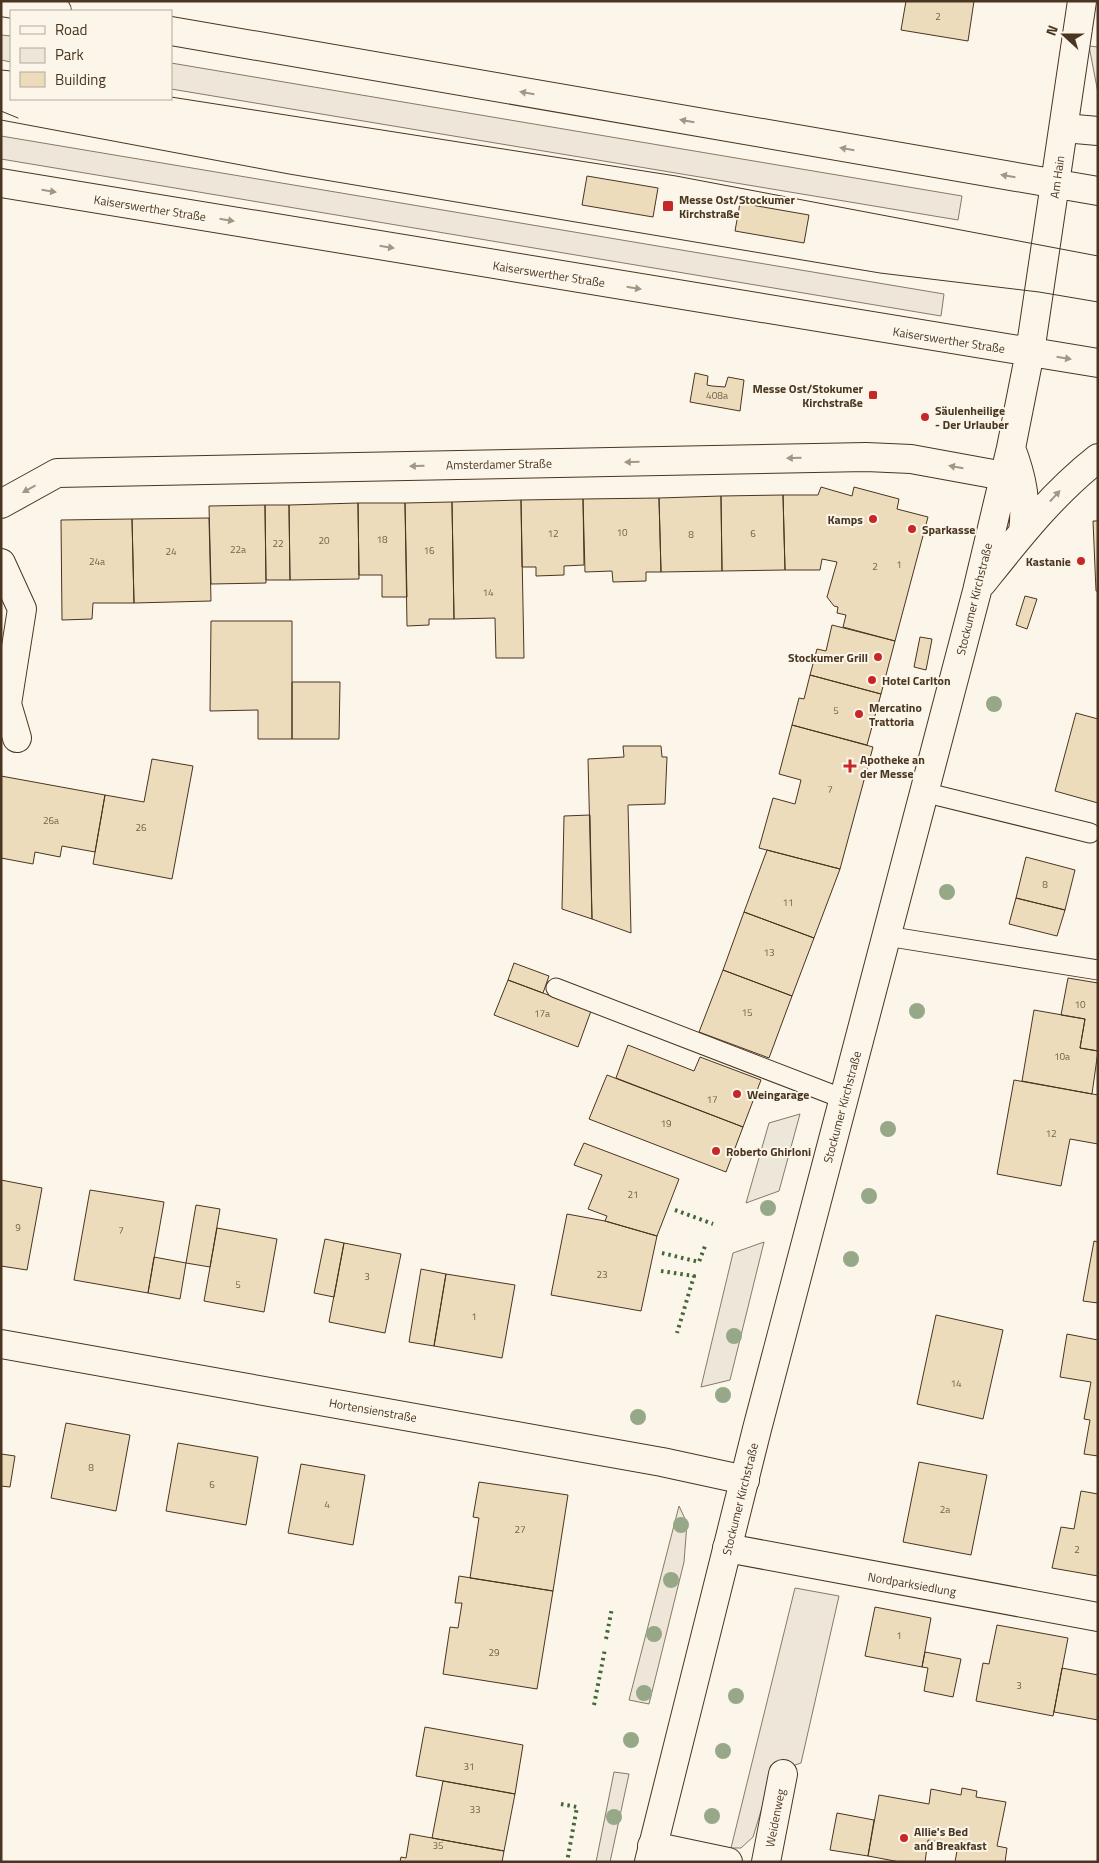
<svg xmlns="http://www.w3.org/2000/svg" width="1099" height="1863" viewBox="0 0 1099 1863" font-family="'Titillium Web',sans-serif">
	<rect width="100%" height="100%" fill="#fbf6e9"/>
	<!-- green -->
	<path fill="#ede6d9" stroke="#887966" d="M1,35L11,36V62L1,60Z
		M171,63L962,196L958,220L171,89Z
		M1,136L944,294L941,316L1,159Z
		M679,1506L687,1523L684,1562L649,1704L629,1700Z
		M795,1588L839,1596L801,1763L784,1769L768,1788L753,1837L741,1848H731Z
		M614,1772L629,1774L610,1862H596Z"/>
	<!-- parking -->
	<path fill="#ede7d9" stroke="#887966" d="M1089,46L1098,47V93Z
		M800,1114L779,1191L746,1203L769,1123Z
		M764,1242L730,1380L701,1387L733,1253Z"/>
	<!-- building -->
	<path fill="#ecdcbc" stroke="#4a3520" d="M906,1H974L968,41L901,30Z
		M587,176L658,188L653,217L582,205Z
		M740,203L809,215L804,243L735,231Z
		M695,373L708,376L707,385L712,386L725,387L728,377L744,380L740,411L690,402Z
		M821,487L852,496L854,487L899,499L897,509L928,517L895,641L843,627L846,615L837,613L838,607L834,606L827,597L837,562L822,559L820,570H785L783,495H818Z
		M783,495L785,570L722,571L721,496Z
		M721,496L722,571L661,572L659,498Z
		M659,498L661,572H646V581L613,582L612,571L585,572L583,499Z
		M583,499L584,565L564,566V575L536,576V567H522L521,500Z
		M521,500L524,658H496L495,618L454,619L452,502Z
		M452,502L454,619H429V625L407,626L405,503Z
		M358,503L359,579L290,580L289,505Z
		M358,503H405L407,597H382V575H359Z
		M265,505H289L290,580H266Z
		M265,505L266,583L211,584L209,506Z
		M209,518L211,601L134,603L132,519Z
		M132,519L134,603H93L92,619L62,620L61,520Z
		M1093,521H1098V591H1096Z
		M1025,596L1037,599L1027,629L1016,625Z
		M211,621H292V739H258V710L210,711Z
		M832,625L895,641L881,694L810,675L817,649L826,651Z
		M920,637L932,639L926,670L914,667Z
		M810,675L881,694L867,745L792,725L799,698L804,699Z
		M292,682H340L339,739H292Z
		M1076,713L1098,719V803L1055,791Z
		M792,725L873,747L840,869L759,848L773,798L795,804L801,780L779,774Z
		M623,746H661L662,757H667L665,804L628,805L631,933L592,919L588,759L624,757Z
		M152,759L193,766L172,879L93,864L105,795L144,802Z
		M1,776L105,795L95,852L62,846L60,857L35,852L33,864L1,858Z
		M590,815L592,919L562,909L564,816Z
		M767,850L840,869L814,938L744,912Z
		M1026,857L1075,870L1065,910L1016,898Z
		M1016,898L1065,910L1057,936L1009,924Z
		M744,912L814,938L792,996L723,970Z
		M514,963L549,976L543,993L508,980Z
		M723,970L792,996L769,1058L699,1032Z
		M1068,978L1098,983V1051L1080,1048L1085,1019L1061,1015Z
		M508,980L591,1011L578,1047L494,1015Z
		M1034,1010L1085,1019L1080,1048L1098,1051L1092,1094L1022,1081Z
		M628,1045L694,1071L700,1057L761,1080L743,1127L616,1078Z
		M607,1075L743,1127L726,1172L589,1119Z
		M1014,1080L1098,1095V1144L1070,1139L1061,1186L997,1174Z
		M584,1143L679,1179L657,1236L605,1221L607,1216L588,1209L602,1175L574,1165Z
		M1,1180L42,1188L27,1270L1,1266Z
		M90,1190L164,1202L148,1293L74,1280Z
		M196,1205L220,1209L210,1267L186,1263Z
		M567,1214L605,1221L657,1236L641,1311L551,1295Z
		M217,1228L277,1239L264,1312L204,1301Z
		M325,1239L344,1243L334,1297L314,1293Z
		M1094,1241L1098,1242V1303L1083,1301Z
		M344,1243L401,1254L385,1333L329,1322Z
		M154,1257L186,1263L180,1299L148,1293Z
		M421,1269L446,1274L434,1346L409,1342Z
		M446,1274L515,1285L502,1358L434,1346Z
		M936,1315L1003,1330L983,1419L917,1404Z
		M1067,1334L1098,1340V1456L1084,1454L1090,1420L1084,1419L1091,1382L1060,1377Z
		M66,1423L130,1435L116,1511L51,1498Z
		M178,1443L258,1457L246,1525L166,1511Z
		M1,1454L15,1456L10,1487L1,1486Z
		M919,1462L987,1475L971,1555L903,1542Z
		M301,1464L365,1475L353,1545L288,1533Z
		M479,1482L568,1495L553,1591L470,1578L479,1518L473,1517Z
		M1081,1491L1098,1494V1576L1052,1568L1061,1527L1074,1529Z
		M459,1576L553,1591L537,1689L443,1674L450,1627L458,1628L462,1603H455Z
		M875,1607L931,1618L922,1667L865,1656Z
		M997,1625L1068,1638L1053,1716L976,1701L983,1663L989,1664Z
		M925,1652L961,1659L953,1697L924,1691L928,1668L922,1667Z
		M1062,1668L1098,1675V1720L1054,1712Z
		M425,1727L523,1745L515,1794L416,1776Z
		M443,1781L515,1794L504,1851L432,1838Z
		M962,1788L977,1791L976,1797L1006,1802L997,1846L1007,1848L1005,1862H955L958,1845L928,1840L925,1862H900L868,1856L879,1795L929,1804L931,1789L961,1795Z
		M837,1813L874,1820L868,1856L830,1850Z
		M410,1834L504,1851L502,1862H400L401,1857L406,1858Z"/>
	<g fill="none" stroke-linecap="round" stroke-linejoin="round">
		<!-- lane casing -->
		<g stroke="#4a3520" stroke-width="21">
			<path id="lane" d="M923,792L1090,833
				M886,936L1098,970
				M556,988L844,1099"/>
		</g>
		<!-- street casing -->
		<g stroke="#4a3520" stroke-width="30">
			<path id="street" d="M1064,128L1098,131
				M1,504L57,473L866,457L911,459L1004,476
				M1,563L22,609L7,704L17,738
				M1,1344L662,1462L745,1480
				M727,1548L1098,1617
				M652,1846L728,1862
				M766,1862L783,1774"/>
		</g>
		<!-- secondary casing -->
		<g stroke="#4a3520" stroke-width="30">
			<path id="secondary" d="M1,2L57,11
				M171,31L1098,191
				M1,183L1098,363
				M1011,448C1022,477 1027,501 1023,532
				M982,583C1018,538 1052,494 1098,458
				M649,1862L757,1429L977,591L1011,448L1030,352L1082,1"/>
		</g>
		<!-- lane -->
		<use href="#lane" stroke="#fbf6e9" stroke-width="19"/>
		<!-- street -->
		<use href="#street" stroke="#fbf6e9" stroke-width="28"/>
		<!-- secondary -->
		<use href="#secondary" stroke="#fbf6e9" stroke-width="28"/>
		<!-- tram -->
		<path stroke="#4a3520" stroke-width="1" d="M1,70L11,71
			M171,97L676,176L1098,256
			M1,111L18,118
			M1,120L289,174L880,273L1039,292L1098,302"/>
		<!-- hedge -->
		<path stroke="#436837" stroke-width="4" stroke-dasharray="2.5 4" stroke-linecap="butt" d="M675,1210L713,1224
			M662,1253L699,1262L705,1246
			M661,1271L694,1276L677,1333
			M606,1639L612,1608
			M594,1705L605,1649
			M561,1804L577,1807L567,1862"/>
	</g>
	<!-- trees -->
	<g fill="#96a887">
		<circle cx="994" cy="704" r="8"/>
		<circle cx="947" cy="892" r="8"/>
		<circle cx="917" cy="1011" r="8"/>
		<circle cx="888" cy="1129" r="8"/>
		<circle cx="869" cy="1196" r="8"/>
		<circle cx="768" cy="1208" r="8"/>
		<circle cx="851" cy="1259" r="8"/>
		<circle cx="734" cy="1336" r="8"/>
		<circle cx="723" cy="1395" r="8"/>
		<circle cx="638" cy="1417" r="8"/>
		<circle cx="681" cy="1525" r="8"/>
		<circle cx="671" cy="1580" r="8"/>
		<circle cx="654" cy="1634" r="8"/>
		<circle cx="644" cy="1693" r="8"/>
		<circle cx="736" cy="1696" r="8"/>
		<circle cx="631" cy="1740" r="8"/>
		<circle cx="723" cy="1751" r="8"/>
		<circle cx="712" cy="1816" r="8"/>
		<circle cx="614" cy="1817" r="8"/>
	</g>
	<!-- one-way arrows -->
	<defs><path id="oneway-solid" d="M-6-.8H1V-3.2L6.5 0L1 3.2V.8H-6Z" transform="scale(1.25)"/></defs>
	<g fill="#a29684">
		<use href="#oneway-solid" transform="translate(527 93) rotate(-170)"/>
		<use href="#oneway-solid" transform="translate(687 121) rotate(-170)"/>
		<use href="#oneway-solid" transform="translate(847 149) rotate(-170)"/>
		<use href="#oneway-solid" transform="translate(1008 176) rotate(-170)"/>
		<use href="#oneway-solid" transform="translate(49 191) rotate(9)"/>
		<use href="#oneway-solid" transform="translate(227 220) rotate(9)"/>
		<use href="#oneway-solid" transform="translate(387 247) rotate(9)"/>
		<use href="#oneway-solid" transform="translate(634 288) rotate(9)"/>
		<use href="#oneway-solid" transform="translate(1064 358) rotate(9)"/>
		<use href="#oneway-solid" transform="translate(794 458) rotate(179)"/>
		<use href="#oneway-solid" transform="translate(632 462) rotate(179)"/>
		<use href="#oneway-solid" transform="translate(417 466) rotate(179)"/>
		<use href="#oneway-solid" transform="translate(956 467) rotate(-170)"/>
		<use href="#oneway-solid" transform="translate(29 489) rotate(151)"/>
		<use href="#oneway-solid" transform="translate(1055 496) rotate(-47)"/>
	</g>
	<!-- markers -->
	<g fill="#c62828" stroke="#fbf6e9" stroke-width="2">
		<rect x="662" y="200" width="12" height="12" rx="2.5"/>
		<rect x="868" y="390" width="10" height="10" rx="2.5"/>
		<circle cx="925" cy="417" r="5"/>
		<circle cx="873" cy="519" r="5"/>
		<circle cx="912" cy="529" r="5"/>
		<circle cx="1081" cy="561" r="5"/>
		<circle cx="878" cy="657" r="5"/>
		<circle cx="872" cy="680" r="5"/>
		<circle cx="859" cy="714" r="5"/>
		<path d="M847.5 758.5h5v5h5v5h-5v5h-5v-5h-5v-5h5z"/>
		<circle cx="737" cy="1094" r="5"/>
		<circle cx="716" cy="1151" r="5"/>
		<circle cx="904" cy="1838" r="5"/>
	</g>
	<g text-anchor="middle" dominant-baseline="central" stroke-width="4" stroke-linejoin="round" paint-order="stroke">
		<!-- number labels -->
		<g font-size="10" fill="#725f47">
			<text x="938" y="16">2</text>
			<text x="717" y="395">408a</text>
			<text x="622" y="532">10</text>
			<text x="553" y="533">12</text>
			<text x="753" y="533">6</text>
			<text x="691" y="534">8</text>
			<text x="382" y="539">18</text>
			<text x="324" y="540">20</text>
			<text x="278" y="543">22</text>
			<text x="238" y="549">22a</text>
			<text x="429" y="550">16</text>
			<text x="171" y="551">24</text>
			<text x="97" y="561">24a</text>
			<text x="899" y="564">1</text>
			<text x="875" y="566">2</text>
			<text x="488" y="592">14</text>
			<text x="836" y="710">5</text>
			<text x="830" y="789">7</text>
			<text x="51" y="820">26a</text>
			<text x="141" y="827">26</text>
			<text x="1045" y="884">8</text>
			<text x="788" y="902">11</text>
			<text x="769" y="952">13</text>
			<text x="1080" y="1004">10</text>
			<text x="747" y="1012">15</text>
			<text x="542" y="1013">17a</text>
			<text x="1062" y="1056">10a</text>
			<text x="712" y="1099">17</text>
			<text x="666" y="1123">19</text>
			<text x="1051" y="1133">12</text>
			<text x="633" y="1194">21</text>
			<text x="18" y="1227">9</text>
			<text x="121" y="1230">7</text>
			<text x="602" y="1274">23</text>
			<text x="367" y="1276">3</text>
			<text x="238" y="1284">5</text>
			<text x="474" y="1316">1</text>
			<text x="956" y="1383">14</text>
			<text x="91" y="1467">8</text>
			<text x="212" y="1484">6</text>
			<text x="327" y="1504">4</text>
			<text x="945" y="1509">2a</text>
			<text x="520" y="1529">27</text>
			<text x="1077" y="1549">2</text>
			<text x="899" y="1635">1</text>
			<text x="494" y="1652">29</text>
			<text x="1019" y="1685">3</text>
			<text x="469" y="1766">31</text>
			<text x="475" y="1809">33</text>
			<text x="438" y="1845">35</text>
		</g>
		<!-- street labels -->
		<g font-size="12" fill="#4a3520" stroke="#fbf6e9">
			<text transform="translate(1057 177) rotate(-82)">Am Hain</text>
			<text transform="translate(150 208) rotate(9)">Kaiserswerther Straße</text>
			<text transform="translate(549 274) rotate(9)">Kaiserswerther Straße</text>
			<text transform="translate(949 340) rotate(9)">Kaiserswerther Straße</text>
			<text transform="translate(499 464) rotate(-1)">Amsterdamer Straße</text>
			<text transform="translate(974 599) rotate(-76)">Stockumer Kirchstraße</text>
			<text transform="translate(842 1107) rotate(-75)">Stockumer Kirchstraße</text>
			<text transform="translate(373 1410) rotate(10)">Hortensienstraße</text>
			<text transform="translate(740 1499) rotate(-76)">Stockumer Kirchstraße</text>
			<text transform="translate(912 1584) rotate(10)">Nordparksiedlung</text>
			<text transform="translate(775 1818) rotate(-79)">Weidenweg</text>
		</g>
		<!-- poi labels -->
		<g font-size="12" font-weight="bold" fill="#4a3520" stroke="#fbf6e9" text-anchor="start">
			<text x="679" y="199">Messe Ost/Stockumer<tspan x="679" dy="14">Kirchstraße</tspan></text>
			<text x="863" y="388" text-anchor="end">Messe Ost/Stokumer<tspan x="863" dy="14">Kirchstraße</tspan></text>
			<text x="935" y="410">Säulenheilige<tspan x="935" dy="14">- Der Urlauber</tspan></text>
			<text x="863" y="519" text-anchor="end">Kamps</text>
			<text x="922" y="529">Sparkasse</text>
			<text x="1071" y="561" text-anchor="end">Kastanie</text>
			<text x="868" y="657" text-anchor="end">Stockumer Grill</text>
			<text x="882" y="680">Hotel Carlton</text>
			<text x="869" y="707">Mercatino<tspan x="869" dy="14">Trattoria</tspan></text>
			<text x="860" y="759">Apotheke an<tspan x="860" dy="14">der Messe</tspan></text>
			<text x="747" y="1094">Weingarage</text>
			<text x="726" y="1151">Roberto Ghirloni</text>
			<text x="914" y="1831">Allie's Bed<tspan x="914" dy="14">and Breakfast</tspan></text>
		</g>
	</g>
	<!-- border -->
	<rect width="1099" height="1863" fill="none" stroke="#4a3520" stroke-width="5"/>
	<!-- legend -->
	<rect x="10" y="10" width="162" height="90" fill="#fbf6e9" stroke="#b4a999"/>
	<rect x="20" y="26" width="25" height="8" fill="#fbf6e9" stroke="#b4a999"/>
	<text x="55" y="35" font-size="15" fill="#4a3520">Road</text>
	<rect x="20" y="48" width="25" height="15" fill="#ede6d9" stroke="#b4a999"/>
	<text x="55" y="60" font-size="15" fill="#4a3520">Park</text>
	<rect x="20" y="72" width="25" height="15" fill="#ecdcbc" stroke="#b4a999"/>
	<text x="55" y="85" font-size="15" fill="#4a3520">Building</text>
	<!-- north arrow -->
	<g transform="translate(1064 35) rotate(291)" stroke="#fbf6e9" stroke-width="4" paint-order="stroke">
	<path d="M0-4L9 19L0 12L-9 19Z" fill="#4a3520"/>
	<text y="-8" font-size="14" font-weight="bold" text-anchor="middle" fill="#4a3520">N</text>
	</g>
</svg>
